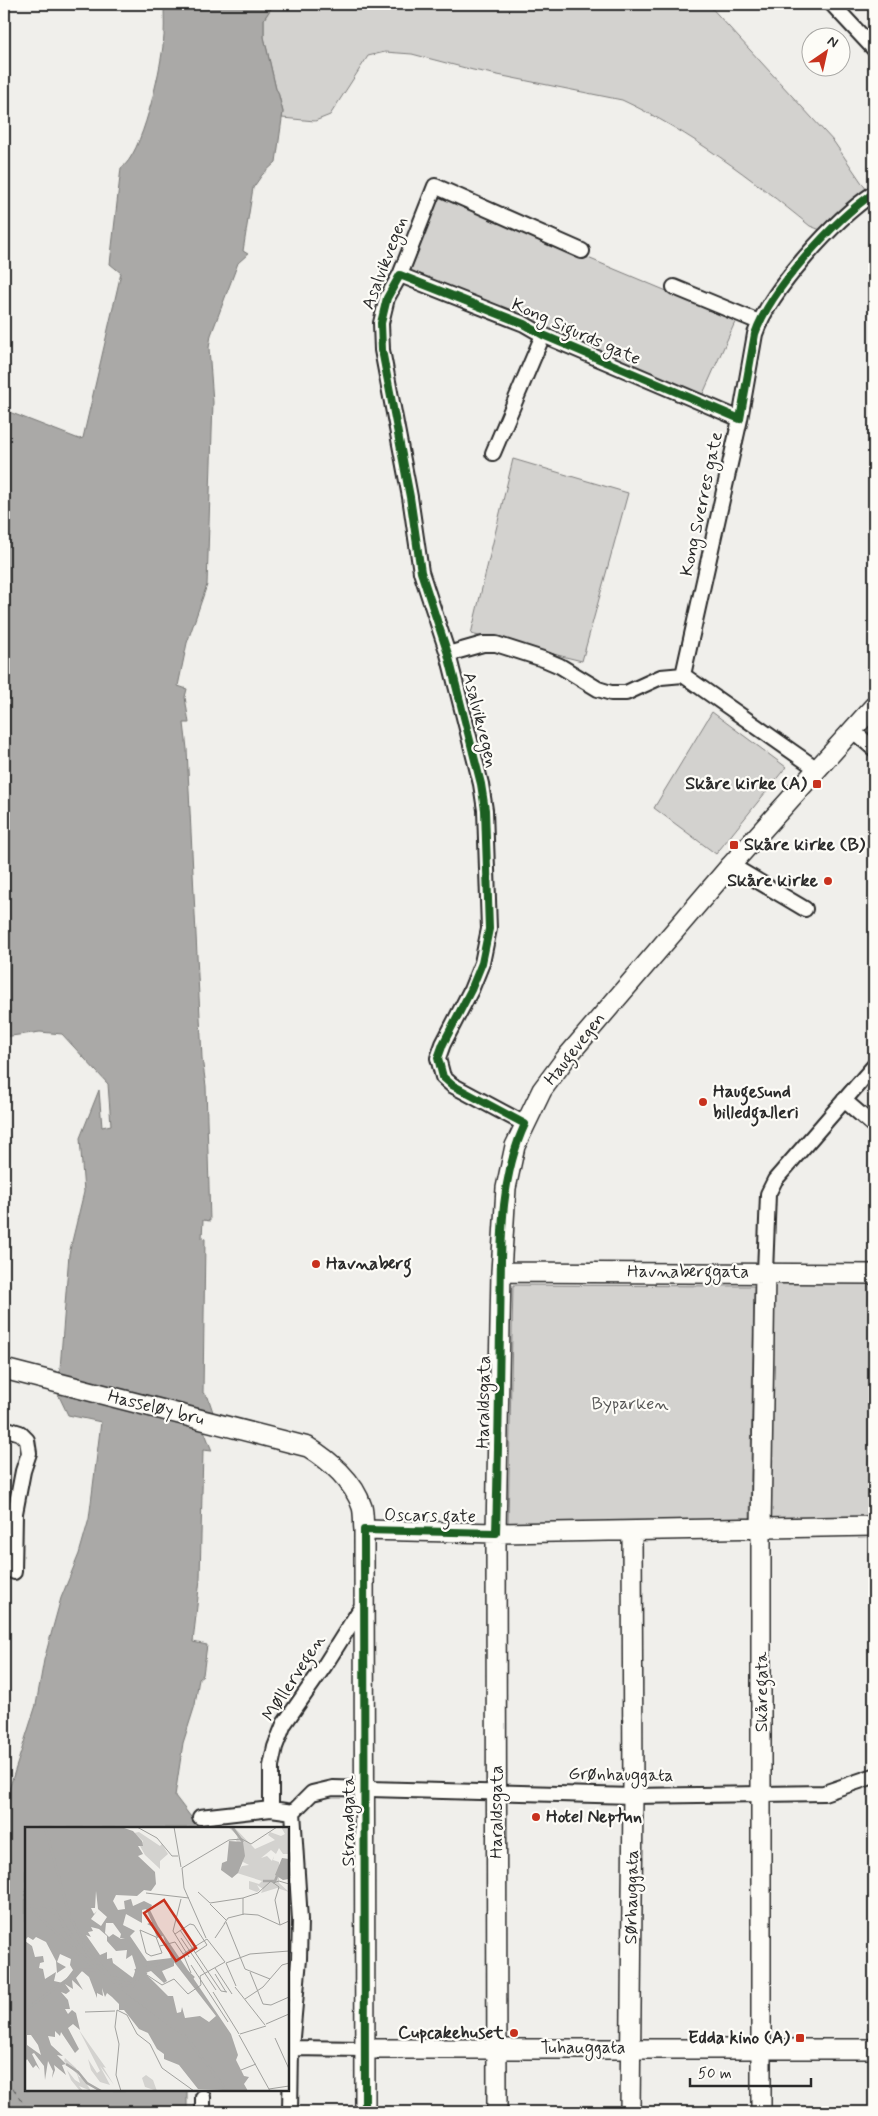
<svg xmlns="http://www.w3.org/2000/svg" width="878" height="2116" viewBox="0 0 878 2116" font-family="Mynerve,sans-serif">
	<rect width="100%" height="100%" fill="#f0efeb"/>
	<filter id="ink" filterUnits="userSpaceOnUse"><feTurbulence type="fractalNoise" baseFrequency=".02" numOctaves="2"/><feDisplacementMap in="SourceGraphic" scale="10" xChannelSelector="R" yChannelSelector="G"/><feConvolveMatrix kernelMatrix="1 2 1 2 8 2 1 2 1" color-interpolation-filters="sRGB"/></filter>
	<g filter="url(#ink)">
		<!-- green -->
		<path fill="#d3d2cf" stroke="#7f7e7d" d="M274,4H708L834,142L866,189L841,211L826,232L810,226C751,178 691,132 622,100L473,70L412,54L385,52L368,56L330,115L315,121L282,118L283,112L278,92L276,89L264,37V19Z
			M440,196L736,320L702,396L409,271Z
			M513,459L628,493L582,661L471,634Z
			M712,712L786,767L716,854L654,808Z
			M765,1272L874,1274V1526L761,1529Z
			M513,1285L754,1286L750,1520L508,1524Z"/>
		<!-- water -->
		<path fill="#aaa9a7" stroke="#777775" d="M164,4H274L264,19V37L276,89L278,92L283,112L276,162L262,175L253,188L243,251L248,254L238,263L211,335L209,348L213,402L207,585L187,643L178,686L187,689L185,697L189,723H184L187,749L202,1058L206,1086L210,1221L203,1220L202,1238L205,1239L203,1393L208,1397L213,1412L200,1420L212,1451L203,1450L200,1579L193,1642L207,1645L203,1675L199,1678L195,1705L183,1743L175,1796L197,1825V1828H26V2090H187V2112H4V1805L36,1705L44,1660L61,1598L79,1554L89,1519L101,1422L68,1415L58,1394L69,1254L84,1192L80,1138L99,1090L102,1127L111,1125L108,1084L62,1034L40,1032L4,1037V410L79,439L83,438L121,273L110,264L121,168C142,156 160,71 163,46C165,33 164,17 164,4Z"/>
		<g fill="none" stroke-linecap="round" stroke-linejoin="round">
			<!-- ferry -->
			<path stroke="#575756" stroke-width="1" stroke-dasharray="6 5" stroke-linecap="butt" d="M4,2080L13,2088L29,2112"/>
			<!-- street casing -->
			<g stroke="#2b2b2b" stroke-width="18">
				<path id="street" d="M832,4L874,49
					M400,275L524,324L543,335L740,419
					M674,287L759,322
					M493,453L543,335
					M448,654L483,644H496L546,660L560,666L598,689L611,693H626L661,677L683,675
					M852,730L874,749
					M817,769L683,675L740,419L755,334C770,290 835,219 874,193
					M731,865L805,909
					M844,1100L874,1126
					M525,1124L452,1085L443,1077L438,1058L443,1044L471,990L482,963L489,929L485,810L481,784L448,654L421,572L410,497L382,350L381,323L387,298L400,275L435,186L582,251
					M765,1272L768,1194L775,1180L874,1066
					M4,1428L20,1433L27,1440L29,1453L23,1471L15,1513L14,1572
					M271,1809V1766L275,1747L284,1724L325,1665L364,1603
					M293,1812L312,1793L333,1788L633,1796L762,1794L824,1793L874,1776
					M200,1817L271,1809L293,1812L300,1920L299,1959L291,2048L290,2112
					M291,2048L365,2049
					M203,2097V2112"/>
			</g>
			<!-- secondary casing -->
			<g stroke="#2b2b2b" stroke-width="22">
				<path id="secondary" d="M501,1272L874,1274
					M4,1369L308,1447C329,1460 354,1481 362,1507C364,1514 363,1523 364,1530L365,2112
					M364,1530L496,1533L874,1526
					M365,2049H874
					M497,2112L496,1533L501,1272L506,1188L515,1146L542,1090L565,1059L731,865L874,706
					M630,2112L633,1796L632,1531
					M761,2112V1529L765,1272"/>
			</g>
			<!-- street -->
			<use href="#street" stroke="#fdfcf7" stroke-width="14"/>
			<!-- secondary -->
			<use href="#secondary" stroke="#fdfcf7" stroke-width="19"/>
			<!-- cycleway casing -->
			<g stroke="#fdfcf7" stroke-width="11">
				<path id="cycleway" d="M365,2112L364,1530L496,1533C498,1464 499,1396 500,1327C502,1260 496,1186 525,1124L452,1085L443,1077L438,1058L443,1044L471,990L482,963L489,929L485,810L481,784L448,654L421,572L410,497L382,350L381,323L387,298L400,275L524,324L543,335L740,419L755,334C770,290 835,219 874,193"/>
			</g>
			<!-- cycleway -->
			<use href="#cycleway" stroke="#1b5e20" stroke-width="8"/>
		</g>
	</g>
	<!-- markers -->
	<g fill="#c8321e" stroke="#fdfcf7" stroke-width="2">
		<rect x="812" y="779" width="10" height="10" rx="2.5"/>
		<rect x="729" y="840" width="10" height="10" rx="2.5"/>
		<circle cx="828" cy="881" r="5"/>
		<circle cx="703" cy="1102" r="5"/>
		<circle cx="316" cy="1264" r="5"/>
		<circle cx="536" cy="1817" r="5"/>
		<circle cx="514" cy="2033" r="5"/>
		<rect x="795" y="2033" width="10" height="10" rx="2.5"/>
	</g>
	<g text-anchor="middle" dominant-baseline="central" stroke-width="4.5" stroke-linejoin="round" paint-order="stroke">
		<!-- street labels -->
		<g font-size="18" fill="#2b2b2b" stroke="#fdfcf7">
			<text transform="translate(385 263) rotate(-69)">Asalvikvegen</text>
			<text transform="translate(576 332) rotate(24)">Kong Sigurds gate</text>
			<text transform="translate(702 504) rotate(-78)">Kong Sverres gate</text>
			<text transform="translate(480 720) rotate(76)">Asalvikvegen</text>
			<text transform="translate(575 1049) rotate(-52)">Haugevegen</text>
			<text x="688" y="1272">Havnaberggata</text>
			<text transform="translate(484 1402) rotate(-89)">Haraldsgata</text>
			<text transform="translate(156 1408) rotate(14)">Hasseløy bru</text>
			<text transform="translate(430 1516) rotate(1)">Oscars gate</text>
			<text transform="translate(294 1678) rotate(-57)">Møllervegen</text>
			<text transform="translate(762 1692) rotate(-90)">Skåregata</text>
			<text transform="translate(621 1775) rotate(1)">Grønhauggata</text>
			<text transform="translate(497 1812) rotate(-90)">Haraldsgata</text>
			<text transform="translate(349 1821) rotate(-90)">Strandgata</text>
			<text transform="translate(632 1897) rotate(-89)">Sørhauggata</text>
			<text x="583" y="2048">Tuhauggata</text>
		</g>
		<!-- poi labels -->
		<g font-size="18" font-weight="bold" fill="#2b2b2b" stroke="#fdfcf7" text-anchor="end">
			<text x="807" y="784">Skåre kirke (A)</text>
			<text x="744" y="845" text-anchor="start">Skåre kirke (B)</text>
			<text x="818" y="881">Skåre kirke</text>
			<text x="713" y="1092" text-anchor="start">Haugesund<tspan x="713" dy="21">billedgalleri</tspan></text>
			<text x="326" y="1264" text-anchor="start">Havnaberg</text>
			<text x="546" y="1817" text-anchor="start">Hotel Neptun</text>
			<text x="504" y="2033">Cupcakehuset</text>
			<text x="790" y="2038">Edda kino (A)</text>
		</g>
		<!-- park labels -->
		<g font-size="18" fill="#555554" stroke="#fdfcf7">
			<text x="630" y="1404">Byparken</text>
		</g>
	</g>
	<!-- overview -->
	<g transform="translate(25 1827)">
		<rect width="264" height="264" fill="#f0efeb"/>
		<path d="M203,0H209L230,22L250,13L243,8L245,5L256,9L260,7L256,0H264V27H258L254,21L251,27L246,23L236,31L242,29L247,34L249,29L248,33L254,35V56L264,65L252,61L236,66L238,62L232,58L235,63L232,65L224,62V54L234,57L237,54L212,46L217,39L224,38L218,35V18L211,14L213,9ZM114,5L135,19L137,17L143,27L135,34V42L120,28L115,19L118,14L109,6ZM54,203L81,241L78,240L89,258L75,239L85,258L75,255L66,243L63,232L72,246L75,244ZM40,231L51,241L54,250L58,251L66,264L54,259L58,264H55L46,253L42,243L50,253L55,256L52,247L39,234ZM121,248L128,253L132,264L120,260L117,251Z" fill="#d3d2cf"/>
		<path d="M0,0H96L108,4L117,14L118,19H113L118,27L113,29L130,45L131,57L126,64L119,63L112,69L91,68L88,74L93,83L100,82L99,74L106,72L108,79L119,74L127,78L125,83L133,99L206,207L213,228L211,233L219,249L224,250L219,257L223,264L173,262L154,238L139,232V227L132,222L123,206L114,202L99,183H94V177L87,170L82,166L80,170L77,161L78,169L72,166V171L64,150L57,144L51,151L58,163L47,153L48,162L40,157L45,164L41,167L36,165L43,173L45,182H40L43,187L47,183L51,186L55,203L48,197L43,201L54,222L50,226L36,205L35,209L30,204V210L23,209L26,218L38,229L32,228L41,237L37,238L41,248L29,238L30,243L27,251L28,244L23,234L20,253L19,239L9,226L7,227L15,243L11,238L8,241L2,232L0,235V114L7,119L10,130L18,129L19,135L15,136L14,141L18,142L20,152L31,145L29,154L38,156L48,143L45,138L46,132L35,127L32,135L41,140L32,146L31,134L21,115L11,110L8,113L3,110L0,113ZM71,64L73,82L82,90L76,99L66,92L72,84L69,87L66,81H70ZM121,82L127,95L122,97L128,100L132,111L138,109L146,131L122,134L105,109L110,104L98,98L101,87L117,96V83ZM81,96H88L96,107L95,111L100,112H96L88,107L84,110L80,106ZM66,100L74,102L82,109V114L91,124L102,123L101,132L107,128L111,141L108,151L88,136L87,131L82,132V125L75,128L61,108L66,110L63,105L68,104ZM149,135L191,189L184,195L175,189L160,191L157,180L156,185L152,186L148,169H143L120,146L126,144L139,156L142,154L137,144L149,139ZM2,208H6L13,218L16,228L2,218ZM204,14L218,15L220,29L213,46L207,51L196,43L197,36L202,34ZM257,31L264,32V52L258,53L250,48Z" fill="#aaa9a7" fill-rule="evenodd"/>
		<path fill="none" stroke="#aaa9a7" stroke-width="2.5" d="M20,0L45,90L62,121L93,159L161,210L202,264M207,0L218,15M238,54H250L252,49M0,79L17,78L29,83L62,130L90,156M0,81L7,79L26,84L34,90L46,113L59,128M4,81L71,142M113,148L111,143L149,133L169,151M85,150L106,154L118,142M94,158L108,159L117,145L122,147M0,183L55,143H71M41,237L53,245L62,256L76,264"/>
		<path fill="none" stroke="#a1a19e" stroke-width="1" d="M112,0L132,11L147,29H153M149,0L156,40M157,41L204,13L217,12L226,17L252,0M157,41L159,61L181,111M248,56L254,54L264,57M173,65L185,76M121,66L164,71M156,72L148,104L164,130M185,76L218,71M185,77L201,93M218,88V71L233,66L246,54L254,60L250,73L255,98M201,95L220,142L245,152M165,97L169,98L182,118L170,126M199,97L203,91L219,87L233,88L255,98L264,94M115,103L131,110L137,126L126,129L121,126ZM155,103L196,164L202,165M150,107L165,97M156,111L191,163M190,111L200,96M135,119L150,115L158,127M201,136L225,127L264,124M201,136L211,159M166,138L203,195M190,141L207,167M225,145L238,177L246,178L264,170M166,146L158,127L182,112M190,147L201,165M122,148L137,158L149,152L163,167L176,158L175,149L200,135L182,112M210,160L240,198M188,165L214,207M220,172L238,160L257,138L264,136M60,185L90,184M241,197L264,187M215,207L241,199M214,208L245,264M250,211L264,242M216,243L231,237M244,262L264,259M96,264L91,248L94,217L90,200L92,183L102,188L112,207L125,217L137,241L169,264"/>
		<path fill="#c8321e" fill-opacity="0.15" stroke="#c8321e" stroke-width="2.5" d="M139,73L171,121L151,134L119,86Z"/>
		<rect width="264" height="264" fill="none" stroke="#2b2b2b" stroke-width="2.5"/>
	</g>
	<!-- margin -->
	<rect width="878" height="2116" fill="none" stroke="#fdfcf7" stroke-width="20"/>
	<rect x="10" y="10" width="858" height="2096" fill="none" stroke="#2b2b2b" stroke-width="2" filter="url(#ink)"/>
	<!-- north arrow -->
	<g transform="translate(826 52) rotate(34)"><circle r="24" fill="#fdfcf7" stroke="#a9a8a5"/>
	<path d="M0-4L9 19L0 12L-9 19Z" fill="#c8321e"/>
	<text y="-8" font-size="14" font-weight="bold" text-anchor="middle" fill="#2b2b2b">N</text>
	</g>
	<!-- scale -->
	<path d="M690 2078v8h121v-8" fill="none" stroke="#2b2b2b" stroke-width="2.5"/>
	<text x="698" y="2078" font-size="15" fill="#2b2b2b" stroke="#fdfcf7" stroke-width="4" paint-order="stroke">50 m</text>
</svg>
